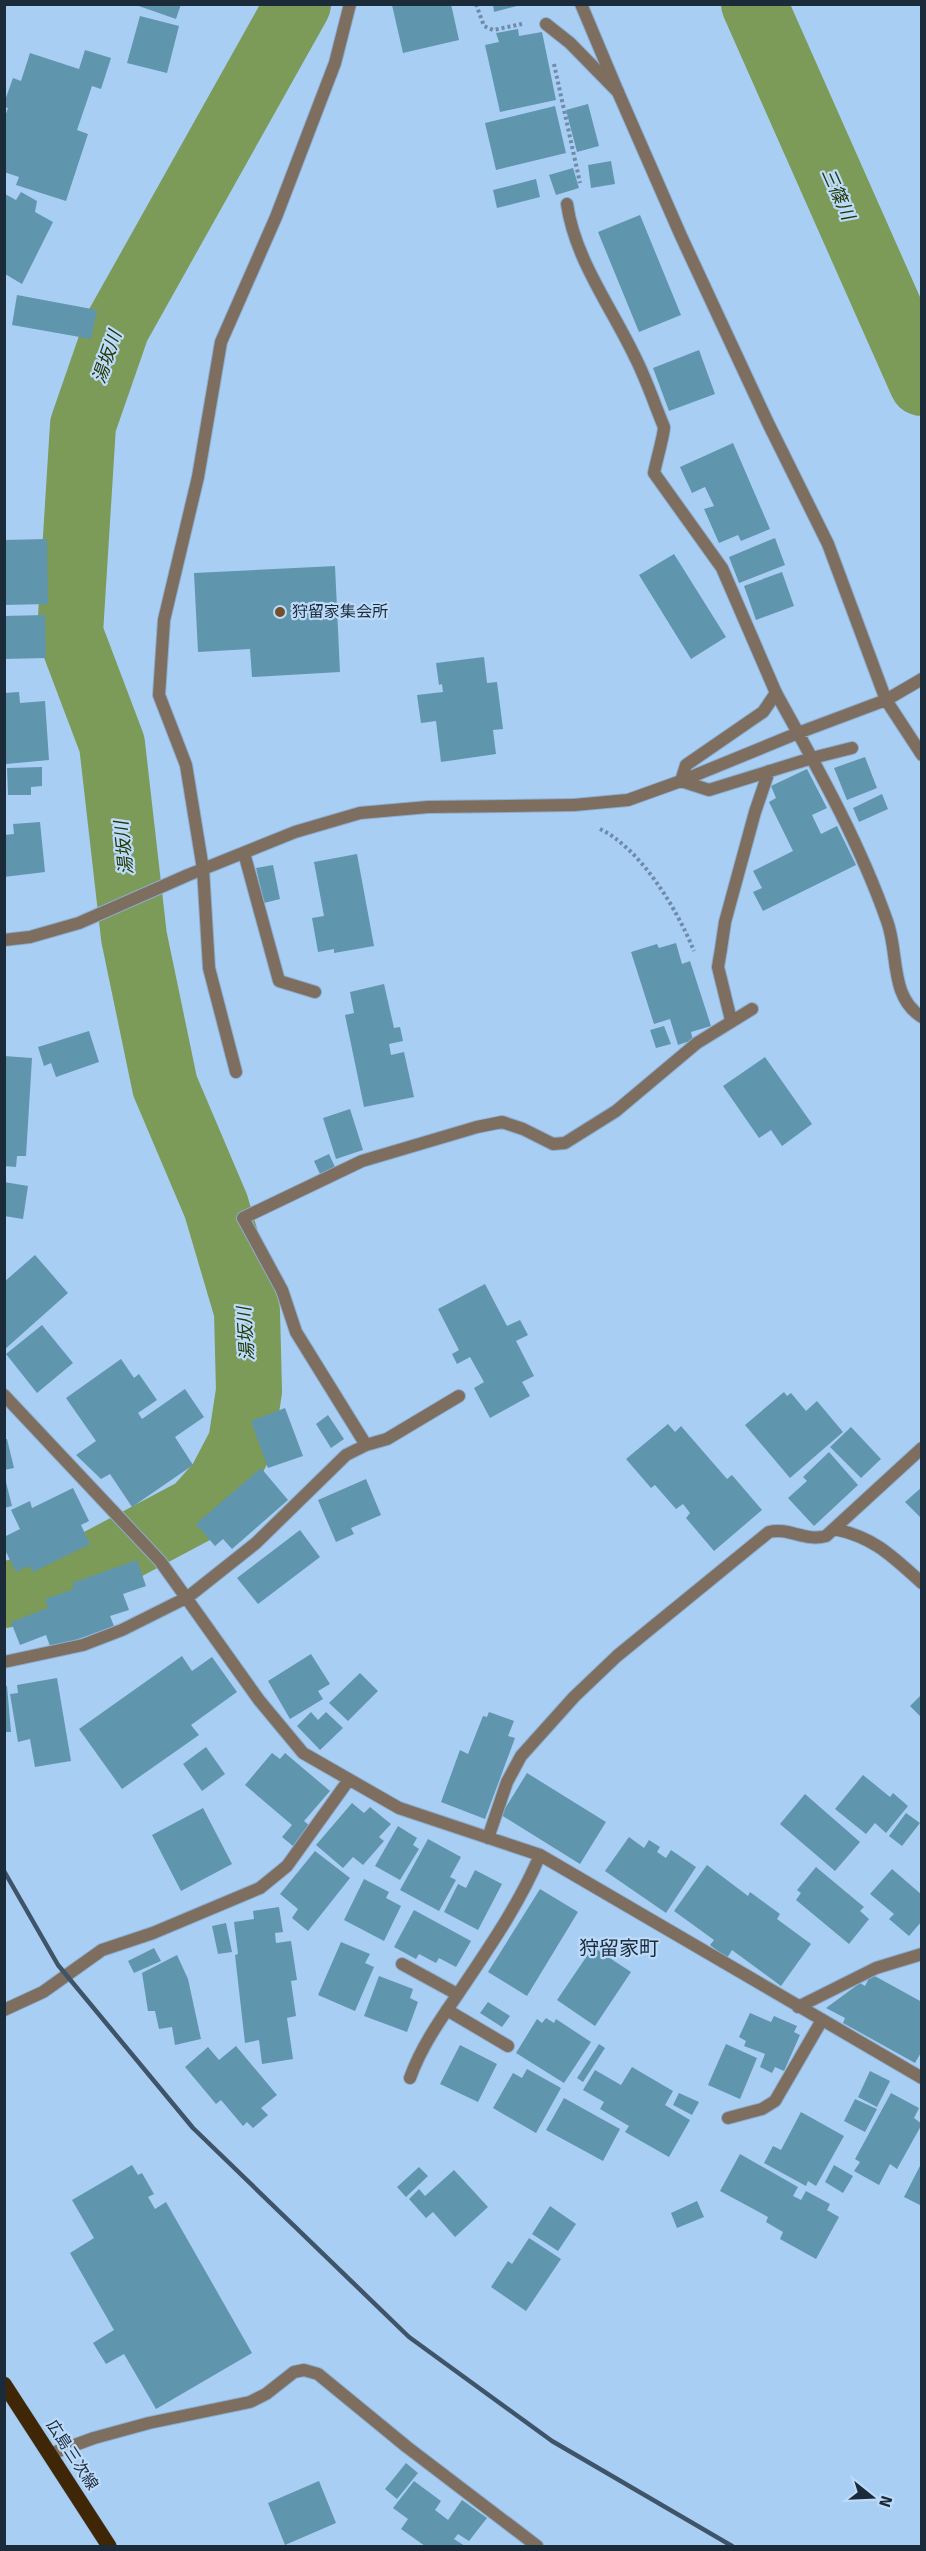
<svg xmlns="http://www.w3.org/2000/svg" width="926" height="2551" viewBox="0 0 926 2551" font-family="Signika,'Noto Sans JP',sans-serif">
	<rect width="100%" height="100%" fill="#a8cef4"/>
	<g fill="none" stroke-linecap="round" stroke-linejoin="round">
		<!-- river -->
		<path stroke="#7c9a58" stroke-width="66" d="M754,4L922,383
			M4,1595L64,1580L196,1510L220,1483L241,1443L249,1391L247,1311L216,1206L165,1086L134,937L112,744L70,633L83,425L117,327L298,4"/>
	</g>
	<!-- building -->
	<path fill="#6095ae" d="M133,4H181L176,19Z
		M451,4L459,40L403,53L392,5Z
		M493,4H521V5L494,12Z
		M140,16L179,26L167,73L127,63Z
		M518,29L519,36L542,32L556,100L500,112L485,45L499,42L496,33Z
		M85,50L111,58L101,89L92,86L77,130L88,134L66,201L16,185L19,177L4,172V119L8,108L4,107V103L13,78L21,81L30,53L79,69Z
		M588,104L599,146L577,152L566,110Z
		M555,106L566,153L496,170L485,123Z
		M611,161L615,184L591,188L588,165Z
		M573,168L579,188L556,195L549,175Z
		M536,179L540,197L497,208L493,190Z
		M21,192L37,201L35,212L53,222L22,284L5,274V194L16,200Z
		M640,215L681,315L639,332L598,232Z
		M17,295L97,310L91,339L12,325Z
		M699,350L715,394L669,411L653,368Z
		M733,443L770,529L741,541L738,535L719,543L704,509L714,506L705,487L692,493L680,467Z
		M775,538L785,565L739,583L729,557Z
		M47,539L48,604L4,605V540Z
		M674,554L726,637L691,659L639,575Z
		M335,566L340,672L252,677L250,649L198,652L194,573Z
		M782,572L794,606L756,620L744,586Z
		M45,615L46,658L4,659V616Z
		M484,657L487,683L497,682L503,729L493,730L496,754L441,762L436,721L421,723L417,695L443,692L442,684L439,685L436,663Z
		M19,692L20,703L45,701L49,760L6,764L4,693Z
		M865,757L877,788L847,800L834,768Z
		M42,767V786L31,787V795H8L7,768Z
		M807,769L827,808L812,815L821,834L837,826L856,865L763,911L753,892L762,888L753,871L793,851L769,802L776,798L771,786Z
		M882,794L888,809L859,822L853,808Z
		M40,822L45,872L4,877V835L14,834L13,824Z
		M357,854L374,946L334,953V949L318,952L312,918L324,916L314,862Z
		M273,865L280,899L264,903L256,868Z
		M676,943L682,964L690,961L711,1026L691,1032L693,1040L678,1045L670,1019L654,1024L631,952L657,944L659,948Z
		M384,984L394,1028L400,1027L403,1041L389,1044L391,1055L404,1052L414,1097L364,1107L345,1015L354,1013L350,992Z
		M664,1026L671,1044L656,1048L650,1030Z
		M89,1031L99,1062L56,1077L51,1063L44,1066L38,1047Z
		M4,1056L32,1058L26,1156H17L16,1167L4,1166Z
		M765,1057L812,1124L782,1146L771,1130L759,1138L723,1086Z
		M350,1109L363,1150L336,1159L323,1118Z
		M329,1154L335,1167L320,1174L314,1161Z
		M4,1182L28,1186L23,1219L4,1216Z
		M35,1255L68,1293L4,1350V1282Z
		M485,1284L507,1326L520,1320L528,1335L516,1341L534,1376L522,1382L530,1396L490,1418L474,1388L484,1382L470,1357L457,1364L452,1354L459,1350L438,1309Z
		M42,1325L73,1363L37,1393L6,1354Z
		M121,1359L134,1378L139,1374L157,1400L138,1413L142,1419L185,1389L204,1417L175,1437L193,1465L132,1507L110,1474L101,1479L76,1455L96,1441L66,1398Z
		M784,1392L787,1396L791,1393L806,1411L817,1401L843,1432L790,1478L745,1425Z
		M285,1408L303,1456L268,1468L251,1421Z
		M328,1415L344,1439L331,1448L316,1424Z
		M668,1424L675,1432L681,1426L727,1479L732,1475L762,1510L714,1551L686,1518L690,1513L683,1504L676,1509L655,1485L651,1488L626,1459Z
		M851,1427L881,1459L861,1478L830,1447Z
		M4,1439H7L14,1468L4,1470Z
		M829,1452L858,1485L814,1526L788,1498L807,1481L803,1477Z
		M261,1468L288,1500L232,1549L223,1539L215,1546L196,1524Z
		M4,1474L12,1506L4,1508Z
		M366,1479L381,1515L351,1528L354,1534L336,1542L318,1500Z
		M922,1487V1519L905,1502Z
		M73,1488L89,1521L81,1525L90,1544L33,1572L29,1566L16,1572L4,1548V1537L20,1529L11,1510L30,1501L32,1508Z
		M300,1530L320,1557L258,1604L237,1578Z
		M137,1560L146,1586L123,1594L129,1610L110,1616L114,1626L51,1649L46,1635L20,1645L11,1622L48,1608L45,1599L74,1589L72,1583Z
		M311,1654L330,1684L318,1691L323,1699L290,1719L268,1681Z
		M182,1656L192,1671L212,1657L237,1692L191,1725L199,1735L122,1789L79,1729Z
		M360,1673L378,1691L348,1721L329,1703Z
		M57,1678L71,1761L35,1767L30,1739L18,1742L10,1694L18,1693L17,1685Z
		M4,1686H7L11,1732H4Z
		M922,1694V1718L910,1706Z
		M311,1712L318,1720L326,1712L343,1728L320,1750L297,1726Z
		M489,1712L514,1721L508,1736L515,1738L485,1819L441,1802L460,1750L468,1754L483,1716L487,1717Z
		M206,1747L225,1774L202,1791L183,1764Z
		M272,1753L280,1759L285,1753L330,1791L304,1821L310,1826L293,1846L282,1837L292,1825L245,1785Z
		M527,1773L606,1822L580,1864L501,1815Z
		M863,1775L890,1797L893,1793L908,1806L886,1833L875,1823L866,1834L835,1809Z
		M805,1794L860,1842L835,1871L780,1824Z
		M352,1803L364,1813L370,1807L391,1824L379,1837L384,1841L363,1865L353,1857L343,1868L316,1845Z
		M203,1808L232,1864L181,1891L152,1835Z
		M906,1813L920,1823L902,1846L889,1836Z
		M398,1826L417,1838L413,1845L419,1849L400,1880L375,1866Z
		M629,1837L644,1848L649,1840L660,1847L657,1852L666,1858L671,1850L696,1867L666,1913L605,1871Z
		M428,1839L461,1857L450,1877L456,1880L439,1911L400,1890Z
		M315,1851L350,1878L308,1931L292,1918L298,1909L280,1894Z
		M707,1865L748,1896L750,1892L780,1914L777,1919L811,1944L781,1986L732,1950L727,1958L710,1945L714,1940L674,1911Z
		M816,1867L864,1907L860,1911L869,1919L849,1944L796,1900L801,1893L797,1890Z
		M892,1869L922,1895V1921L909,1936L889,1919L894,1914L870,1894Z
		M475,1870L502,1884L478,1930L444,1912L458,1884L466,1888Z
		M364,1879L389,1892L386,1898L401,1906L384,1941L344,1920Z
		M540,1889L578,1912L527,1996L488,1972Z
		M279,1907L283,1932L275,1933L276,1943L291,1941L297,1980L291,1981L296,2016L287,2018L293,2059L262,2064L259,2040L245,2043L235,1955L238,1954L234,1922L254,1919L253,1911Z
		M414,1910L471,1941L456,1967L439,1958L436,1963L419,1954L416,1959L394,1947Z
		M226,1923L232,1952L218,1954L212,1926Z
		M341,1942L370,1954L365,1963L374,1967L355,2011L318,1995Z
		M593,1947L631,1972L595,2026L557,2000Z
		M154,1948L161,1961L134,1973L128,1961Z
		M177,1955L188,1979L201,2039L175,2045L172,2027L159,2029L155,2011H148L142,1973Z
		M871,1974L922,2002V2051L915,2063L843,2023L845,2018L826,2008L860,1983L865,1986Z
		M379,1976L413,1989L410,1998L418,2002L407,2032L364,2016Z
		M488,2002L510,2016L502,2027L480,2013Z
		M750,2013L771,2022L774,2016L797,2026L794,2032L800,2035L784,2071L775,2067L772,2073L760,2067L765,2054L744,2046L746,2041L739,2037Z
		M546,2018L554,2023L556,2019L591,2042L564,2083L516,2053L537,2019L542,2023Z
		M599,2044L605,2048L583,2082L577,2078Z
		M726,2044L757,2058L740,2099L708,2085Z
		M460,2045L497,2064L478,2102L440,2084Z
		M236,2046L277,2095L261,2108L268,2115L253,2128L247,2122L243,2126L221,2100L216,2104L185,2067L208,2047L219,2060Z
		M632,2067L673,2091L665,2105L690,2120L669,2157L625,2132L629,2126L600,2109L604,2102L583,2090L595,2070L621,2085Z
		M527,2069L561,2088L536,2133L493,2108L513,2073L522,2078Z
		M870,2071L890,2081L877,2107L858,2097Z
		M679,2093L699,2102L692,2115L673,2105Z
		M891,2093L919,2108L914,2118L922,2124L897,2169L890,2164L879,2185L854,2171L860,2162L855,2159Z
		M564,2098L620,2129L603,2161L546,2130Z
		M855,2099L877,2109L865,2132L844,2121Z
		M801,2112L844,2136L816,2186L808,2181L806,2186L764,2163L773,2146L781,2150Z
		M740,2154L798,2187L793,2196L801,2200L806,2191L830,2204L827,2210L839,2217L816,2259L780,2239L783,2232L766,2222L768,2217L720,2191Z
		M922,2162V2206L904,2197Z
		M132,2165L138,2175L142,2173L154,2194L148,2197L155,2209L166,2202L252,2353L156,2409L124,2354L106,2364L93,2343L114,2330L70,2253L94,2238L72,2200Z
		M834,2165L853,2176L843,2193L825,2182Z
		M419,2167L428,2176L406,2197L397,2187Z
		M454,2170L488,2207L455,2237L433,2212L426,2218L409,2199L419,2189L425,2196Z
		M697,2201L704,2217L677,2228L671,2213Z
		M550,2206L576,2224L558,2251L532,2234Z
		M529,2238L561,2259L526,2311L491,2287L508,2261L512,2264Z
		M406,2463L418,2473L397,2499L385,2489Z
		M319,2481L336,2523L285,2545L268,2503Z
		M414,2481L441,2501L435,2510L448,2520L462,2500L487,2518L469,2541L458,2534L454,2539L465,2546H425L401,2529L408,2519L393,2508Z"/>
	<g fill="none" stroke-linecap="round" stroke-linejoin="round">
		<!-- service casing -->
		<g stroke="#8cadcf" stroke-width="14">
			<path id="service" d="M581,4L618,92
				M567,204C575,259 610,305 634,355C646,378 654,403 664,427C664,435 656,462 654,473L722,568L776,693L763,712L686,765L681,781
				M244,853L279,981L315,992
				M236,1072L209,968L203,869L186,765L159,695L164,620L198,477L221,342L276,217L335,63L350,4
				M402,1964L457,1994
				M447,2010L508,2046
				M728,2118L762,2109L775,2101L822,2020"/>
		</g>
		<!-- minor casing -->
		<g stroke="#8cadcf" stroke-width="14">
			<path id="minor" d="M546,24L570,43L618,92L681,236L768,423L828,544L886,700L922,755
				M776,693C817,767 859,841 887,921C899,952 889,997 922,1017
				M681,781L709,790L812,758L852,748
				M574,805L628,800L681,781L798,733L886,700L922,679
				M731,1020L718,967L721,949L725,922L755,812L769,771
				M4,1395L160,1561L259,1700L303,1753L399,1808L540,1855L922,2078
				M366,1445L296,1332L282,1290L243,1218L362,1161L477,1127L502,1122L523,1129L553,1144L565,1143L616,1111L697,1043L752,1009
				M834,1529C874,1537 892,1556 922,1583
				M4,1662L83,1645L122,1630L188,1597L256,1543L346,1455L366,1445L387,1439L459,1396
				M488,1838L507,1782L521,1756L574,1697L617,1656L769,1532C789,1527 805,1542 826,1536L922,1448
				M798,2007L876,1968L922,1954
				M4,2010L43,1992L102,1950L153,1933L260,1888L287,1866L348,1781
				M410,2078C421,2047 440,2020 458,1994C488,1949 519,1905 540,1855
				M50,2454L94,2438L149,2423L250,2402L266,2394L294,2372L304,2370L318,2374L407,2447L537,2546"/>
		</g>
		<!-- tertiary casing -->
		<g stroke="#8cadcf" stroke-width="14">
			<path id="tertiary" d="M4,940L30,937L79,923L188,875L295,832L360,813L428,807L574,805"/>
		</g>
		<!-- primary casing -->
		<g stroke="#8cadcf" stroke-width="16">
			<path id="primary" d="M4,2384L109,2546"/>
		</g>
		<!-- path -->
		<path stroke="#6f8ba8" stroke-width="4" stroke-dasharray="3 3" stroke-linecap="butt" d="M476,4L484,26L493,30L522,24
			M554,64L580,183
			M600,829C641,849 677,909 694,951"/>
		<!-- service -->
		<use href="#service" stroke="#7d6e5f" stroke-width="12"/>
		<!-- minor -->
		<use href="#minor" stroke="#7d6e5f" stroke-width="12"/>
		<!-- tertiary -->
		<use href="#tertiary" stroke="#7d6e5f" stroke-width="12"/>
		<!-- primary -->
		<use href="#primary" stroke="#3e2606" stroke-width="15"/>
		<!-- rail -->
		<path stroke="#3f5468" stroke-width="4.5" d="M4,1871L58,1965L193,2128L409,2337L552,2441L732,2546"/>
	</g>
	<!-- markers -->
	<circle fill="#725028" stroke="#bcdaf9" stroke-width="2" cx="280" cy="612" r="6"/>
	<g text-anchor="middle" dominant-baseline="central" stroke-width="4.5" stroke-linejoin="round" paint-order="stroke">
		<!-- poi labels -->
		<g font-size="16" fill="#1c2b39" stroke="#bcdaf9" text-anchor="start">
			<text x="292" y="612">狩留家集会所</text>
		</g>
		<!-- street labels -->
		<g font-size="16" fill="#1c2b39" stroke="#bcdaf9">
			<text transform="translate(72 2455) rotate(57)">広島三次線</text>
		</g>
		<!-- water labels -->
		<g font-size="18" font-style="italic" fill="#253906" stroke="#bcdaf9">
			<text transform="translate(838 194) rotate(66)">三篠川</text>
			<text transform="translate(107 357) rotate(-71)">湯坂川</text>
			<text transform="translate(124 848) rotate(-96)">湯坂川</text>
			<text transform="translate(246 1334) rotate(-94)">湯坂川</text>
		</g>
		<!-- quarter labels -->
		<g font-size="20" fill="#1c2b39" stroke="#bcdaf9">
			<text x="619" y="1948">狩留家町</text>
		</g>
	</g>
	<!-- border -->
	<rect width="926" height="2551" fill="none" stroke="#1c2b39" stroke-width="12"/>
	<!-- north arrow -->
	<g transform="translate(872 2497) rotate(108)" stroke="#bcdaf9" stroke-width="4.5" paint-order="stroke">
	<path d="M0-4.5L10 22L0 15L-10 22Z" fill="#1c2b39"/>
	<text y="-9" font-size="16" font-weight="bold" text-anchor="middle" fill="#1c2b39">N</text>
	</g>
</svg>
